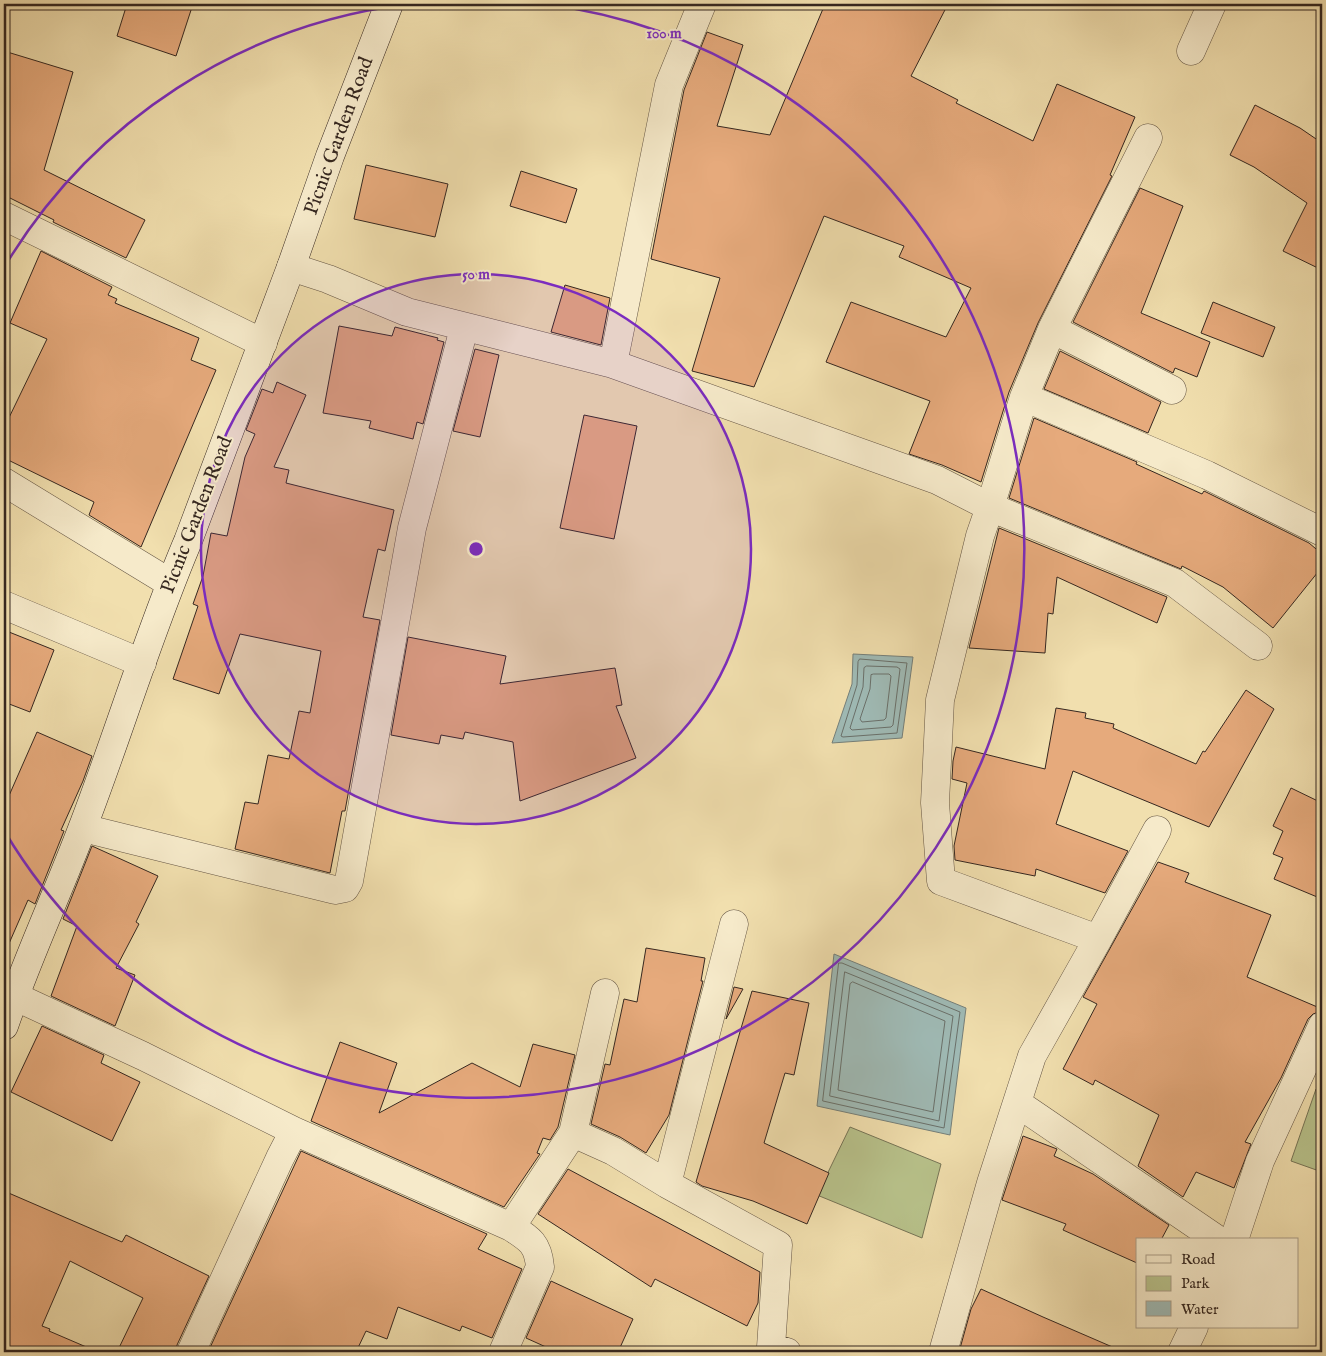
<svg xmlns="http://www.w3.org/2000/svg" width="1326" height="1356" viewBox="0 0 1326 1356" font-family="'IM FELL English',serif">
	<rect width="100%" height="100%" fill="#f1dfae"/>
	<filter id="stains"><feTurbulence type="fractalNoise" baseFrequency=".004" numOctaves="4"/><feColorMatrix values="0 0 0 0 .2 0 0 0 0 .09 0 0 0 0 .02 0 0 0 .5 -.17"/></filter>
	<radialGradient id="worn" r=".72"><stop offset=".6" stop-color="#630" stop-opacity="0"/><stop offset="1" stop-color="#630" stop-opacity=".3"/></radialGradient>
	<!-- green -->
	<path fill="#b8c28b" stroke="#767456" d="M1316,1089L1322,1091V1172L1291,1161Z
		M850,1127L941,1164L922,1238L817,1195Z"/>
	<!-- water -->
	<path fill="#9fbab5" stroke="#757f79" d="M853,654L913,657L902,738L832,743L852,684Z
		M834,954L966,1008L950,1135L817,1106Z"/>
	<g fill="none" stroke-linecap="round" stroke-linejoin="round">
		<!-- shore -->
		<path stroke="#6a706a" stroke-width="1" d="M860,659L907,663L897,733L843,737L841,736L857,685L858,662Z
			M867,666L897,667L900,669L893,725L891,727L852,730L850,728L863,687L864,668Z
			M874,674H889L891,676L886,718L884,720L862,722L860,719L870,689L871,675Z
			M839,963H842L960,1012L944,1128L823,1101Z
			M845,972L953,1016L939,1121L830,1096Z
			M853,982L945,1021L933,1112L838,1090L850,984Z"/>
	</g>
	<!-- building -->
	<path fill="#e6aa7c" stroke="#352720" d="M127,4H193L176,56L117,36Z
		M825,4H948L911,76L958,100L956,103L1033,141L1057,84L1135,117L1110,175L1112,176L1038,323L1009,392L981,482L942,465L909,454L930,401L826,362L851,302L946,337L971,288L899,257L904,246L824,216L754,387L692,371L720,278L651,259L684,90L707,32L743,45L717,126L770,135Z
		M4,51L73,72L44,170L145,220L126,258L53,222L54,220L4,195Z
		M1255,105L1300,128L1322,143V270L1283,251L1307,203L1254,167L1230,155Z
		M366,165L448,184L435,237L354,219Z
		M521,171L577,189L566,223L510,206Z
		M1140,188L1183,206L1141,313L1210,342L1197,377L1175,368L1173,373L1073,322Z
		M41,251L112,287L108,295L117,299L115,303L199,338L191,360L216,370L141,547L89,515L94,502L4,458V428L47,339L10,323Z
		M565,285L610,298L601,345L551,332Z
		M1213,302L1275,327L1263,357L1201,333Z
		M339,326L392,336L395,327L438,338L437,340L444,342L423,424L417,422L413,439L369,428L371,421L323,413Z
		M475,349L499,355L480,437L453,431Z
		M1060,351L1161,402L1148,433L1044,389Z
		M277,382L306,395L274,467L289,470L286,483L394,510L385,551L378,549L363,617L380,620L345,811H342L330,873L235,849L245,802L258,804L268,755L289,759L299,711L310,713L321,651L240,634L219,694L173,679L198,606L193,604L203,576L211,533L227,536L245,457L255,434L246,430L262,389L273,393Z
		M584,415L637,426L614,539L560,528Z
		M1034,418L1137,462L1136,464L1202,494L1204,491L1309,543L1322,554V567L1273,628L1223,587L1182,566L1181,569L1009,498Z
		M999,528L1167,597L1157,623L1057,577L1053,614L1048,613L1045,653L969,648Z
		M4,630L54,650L30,712L4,702Z
		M408,637L506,656L500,684L615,668L622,705L616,706L636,758L520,801L513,742L465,732L463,739L441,735L439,744L391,735Z
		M1246,690L1274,709L1209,827L1073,771L1056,824L1128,851L1105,893L1036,869L1035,876L955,860L954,846L967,783L952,779L953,761L956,747L1045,769L1056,708L1086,713L1085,718L1114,724L1113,728L1196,764L1203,751L1205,752Z
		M37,732L92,756L83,781L61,830L64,831L35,904L28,900L4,955V807Z
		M1291,788L1322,803V899L1274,879L1283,858L1273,854L1283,831L1273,826Z
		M92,846L158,876L136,922L139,924L116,968L135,975L115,1026L51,996L77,926L63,919Z
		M1158,862L1189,873L1185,882L1271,915L1247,977L1322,1009V1011L1313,1014L1308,1019L1281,1078L1245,1142L1251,1144L1234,1188L1196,1172L1183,1197L1138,1166L1159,1115L1095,1080L1093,1085L1063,1069L1097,1004L1083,997Z
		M646,948L705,958L701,981H703L669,1115L646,1153L620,1137L591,1124L605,1064L610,1065L624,999L637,1002Z
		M734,987L743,989L726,1019Z
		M752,991L809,1003L794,1075L785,1073L764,1143L829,1173L807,1224L753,1201L702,1186L696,1182Z
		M42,1026L104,1055L101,1063L140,1082L112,1141L11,1092Z
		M340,1042L397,1063L379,1113L472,1063L520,1087L533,1044L575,1055L558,1127L550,1140L543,1138L537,1153L540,1154L504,1207L311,1121Z
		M1023,1136L1057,1149L1054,1156L1093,1174L1169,1225L1161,1240H1137V1263L1063,1230L1066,1224L1002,1200Z
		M301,1151L487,1234L478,1249L522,1269L492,1338L462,1326L460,1331L398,1307L387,1339L366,1331L356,1352H208Z
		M568,1169L760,1272L758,1303L747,1326L655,1279L651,1287L538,1214Z
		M4,1191L122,1242L126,1235L209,1276L177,1345L176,1352H117L143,1298L70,1261L42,1326L50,1329L49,1331L98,1352H4Z
		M551,1281L633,1319L618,1352H557L526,1338Z
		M981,1289L1043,1317L1124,1352H959L971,1309Z"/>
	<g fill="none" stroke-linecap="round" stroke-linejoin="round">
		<!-- minor casing -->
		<g stroke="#645544" stroke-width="29">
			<path id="minor" d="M1191,51L1212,4
				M1148,138L1052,329L1024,397L990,507L1175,583L1258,646
				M4,216L263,343
				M291,267L328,279L407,312L613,364L937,480L990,507L980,536L940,700L935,803L941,881L1098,939L1032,1056L991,1183L943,1352
				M1052,329L1172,390
				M613,364L669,85L702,4
				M1024,397L1207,475L1322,532
				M4,482L170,583
				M4,605L142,663
				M83,828L335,890L345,888L349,881L412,528L464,328
				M1098,939L1157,830
				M14,996L143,1056L294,1131L511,1227L573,1133L605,993
				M1017,1103L1218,1240
				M573,1133L613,1151L667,1184L778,1245L771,1347L787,1352
				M667,1184L734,924
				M1234,1240L1260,1161L1322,1026
				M191,1352L280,1158L294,1131
				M503,1352L540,1267C538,1244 530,1239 511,1227
				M1182,1352L1194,1327"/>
		</g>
		<!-- secondary casing -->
		<g stroke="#352720" stroke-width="29">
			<path id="secondary" d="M4,1026C27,959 57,895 82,829C119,733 148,635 188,541L291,267L330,156L389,4"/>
		</g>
		<!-- minor -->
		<use href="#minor" stroke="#f6eaca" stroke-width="28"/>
		<!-- secondary -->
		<use href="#secondary" stroke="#f6eaca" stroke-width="28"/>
	</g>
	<!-- distance rings -->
	<circle cx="476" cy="549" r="275" fill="#7b2cbf" fill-opacity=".12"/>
	<g fill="none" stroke="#7b2cbf" stroke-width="2.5">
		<circle cx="476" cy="549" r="275"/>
		<path d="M5 266A549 549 0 0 1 409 4M543 4A549 549 0 1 1 5 832"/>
	</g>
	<g text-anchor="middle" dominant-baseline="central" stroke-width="4" stroke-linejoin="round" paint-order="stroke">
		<!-- street labels -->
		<g font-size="20" fill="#352720" stroke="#f6eaca">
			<text transform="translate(339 136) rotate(-70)">Picnic Garden Road</text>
			<text transform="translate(197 515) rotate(-69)">Picnic Garden Road</text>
		</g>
	</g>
	<circle cx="476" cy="549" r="8" fill="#7b2cbf" stroke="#f6eaca" stroke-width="2.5"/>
	<g font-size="15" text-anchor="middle" font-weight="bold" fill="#7b2cbf" stroke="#f6eaca" stroke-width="4" stroke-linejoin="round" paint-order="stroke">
		<text x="664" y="38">100 m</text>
		<text x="476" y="279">50 m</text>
	</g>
	<!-- margin -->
	<rect width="1326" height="1356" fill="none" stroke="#f1dfae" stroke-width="20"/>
	<rect x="5" y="5" width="1316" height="1346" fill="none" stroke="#352720" stroke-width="2.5"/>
	<rect x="10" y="10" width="1306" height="1336" fill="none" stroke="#352720"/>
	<!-- legend -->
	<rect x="1136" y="1238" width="162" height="90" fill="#f6eaca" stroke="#a99c86"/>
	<rect x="1146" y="1255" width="25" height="8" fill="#f6eaca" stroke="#a99c86"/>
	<text x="1181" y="1264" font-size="15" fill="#352720">Road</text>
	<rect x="1146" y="1276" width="25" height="15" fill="#b8c28b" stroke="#a99c86"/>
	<text x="1181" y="1288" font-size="15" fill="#352720">Park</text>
	<rect x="1146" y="1301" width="25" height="15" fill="#9fbab5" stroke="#a99c86"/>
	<text x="1181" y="1314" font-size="15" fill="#352720">Water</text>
	<rect width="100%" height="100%" filter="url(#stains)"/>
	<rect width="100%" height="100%" fill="url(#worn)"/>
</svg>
